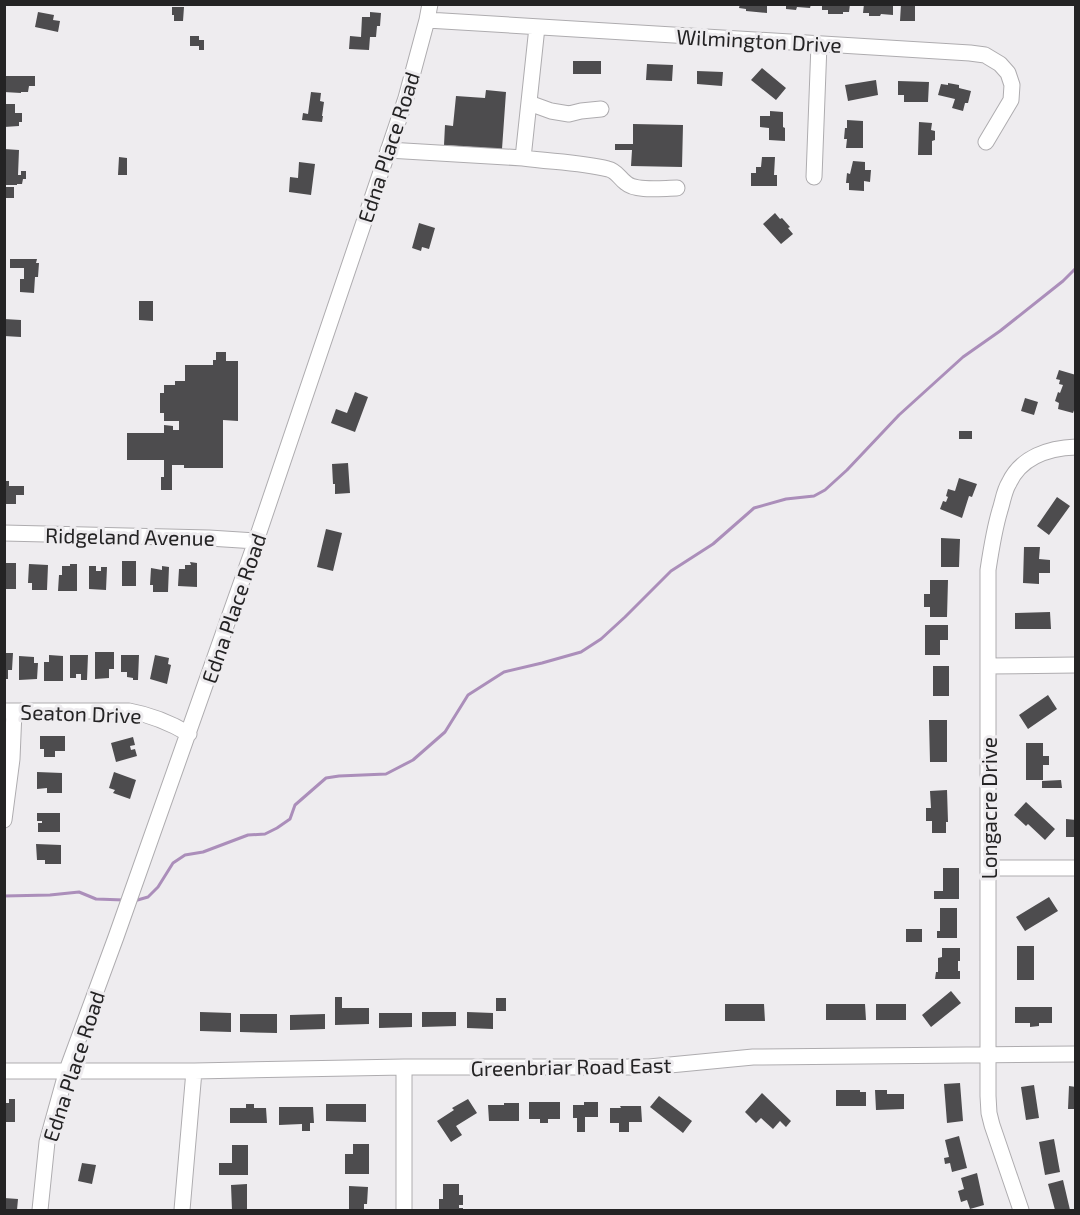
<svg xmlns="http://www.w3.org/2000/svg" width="1080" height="1215" viewBox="0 0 1080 1215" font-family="'Exo 2',sans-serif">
	<rect width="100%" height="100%" fill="#eeecef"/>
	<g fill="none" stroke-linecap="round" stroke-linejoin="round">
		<!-- stream -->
		<path stroke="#ab8eba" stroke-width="3" d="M4,896L50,895L79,892L96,899L124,900
			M134,901L148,897L158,887L173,863L185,855L203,852L248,835L265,834L277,828L290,819L295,805L326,778L339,776L386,774L413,760L445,732L468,695L504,672L542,663L581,652L601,639L625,617L671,571L713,544L754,508L786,499L814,496L825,490L847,470L899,415L963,357L1000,331L1063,281L1076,268"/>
	</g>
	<!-- building -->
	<path fill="#4d4c4e" d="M740,4H767V13L746,11V9L739,8Z
		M786,4H811L810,8L797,7L796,10L786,9Z
		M822,4H850L849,12H843V14H828V10H822Z
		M864,4H893V15L881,14L880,16H869V13H863Z
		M901,4H915V21H900Z
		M172,7H184L183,21H174V15H172Z
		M38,12L54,15L53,20L60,21L58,32L35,27Z
		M370,12L381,13L380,26H377L376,37H370L369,50L349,49L350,36L361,37L362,17H370Z
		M190,36H199V40H204V50H199V46H190Z
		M573,61H601V74H573Z
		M647,64L673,65L672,81L646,80Z
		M762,68L786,88L776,100L751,80Z
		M697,71L723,72L722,86L697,84Z
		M4,76H35V86H29L28,92H21V93L4,92Z
		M876,80L878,95L848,101L845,85Z
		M898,81L929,82L928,102H904V95H898Z
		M948,83L959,85V88L971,91L968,103H965L963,111L952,108L955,99L938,95L941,84L948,85Z
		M486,90L506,92L502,149L444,145L445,125L453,126L456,96L485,98Z
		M311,92L321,93L320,101L324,102L322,116H323L322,122L302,120L303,113L308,114Z
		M4,104H15V113H22V122H19V126L4,127Z
		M770,111L783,112V127L785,128V141L769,140V128L760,127V116H770Z
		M847,120L863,121V148H846L847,139H844L845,128H847Z
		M919,122L932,123L931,130L935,131V140L932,141V155H918Z
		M633,124L683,125L682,167L631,166L632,150H615V144H633Z
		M4,149L19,150L18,175H21V171H26V179H23L22,184H17V185H4Z
		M119,157L127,158V175H118Z
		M762,157H775L774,175H777V186H751V173H756V167H761Z
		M853,161L865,162V170H871L870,182L864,181V191L849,190V183H846L847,173L850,174Z
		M299,162L315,164L311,195L289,192L290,177L298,178Z
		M4,187H14V198H4Z
		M775,213L780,219L782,218L790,227L788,228L793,234L781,244L763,224Z
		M419,223L435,228L429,249L422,247L421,251L412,248Z
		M10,259H37L36,263H39L38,277H35L34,293L20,292V279H24V268H10Z
		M139,301H153V321L139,320Z
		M4,319L21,320V337L4,336Z
		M216,352H226V361H238V421L223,420V468H184V465H172V490H161V477H164V460H127V433H164V425L173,426V430H179V421H164V413H160V393H164V385H175V381H185V365H213V360H216Z
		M1059,370L1076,375V405L1073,413L1058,409L1059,403L1055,401L1058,392L1060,393L1063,385L1059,384L1060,380L1056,379Z
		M355,392L368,397L355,432L331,423L336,409L347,413Z
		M1025,398L1038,402L1034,415L1021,411Z
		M959,431H972V439H959Z
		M348,463L350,493L335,494V484H333L332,464Z
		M959,478L977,484L972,497L969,496L962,518L940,509L943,501L946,502L948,497L946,496L948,489L955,491Z
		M4,481H9V486H24V495H16V504H4Z
		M1057,497L1070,506L1049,535L1037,526Z
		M326,529L342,533L333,571L317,567Z
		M941,538L960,539L959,567H941Z
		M1024,547H1040L1039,559L1050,560V573H1039V584L1023,583Z
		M122,561H136V586H122Z
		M190,562L197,563V587L178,586L179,569H185V565H191Z
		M4,563H16V589H4Z
		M29,564L48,565L47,590H32V583H28Z
		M70,564H77V591H58L59,575H62V566H70Z
		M89,566H96V571H101V567H107L106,590L89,589Z
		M162,566L169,567L168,592H153V585H150L151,568L162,570Z
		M930,580H948L947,617H930V607H924V594H930Z
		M1050,612L1051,629H1015V613Z
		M925,625H948V640H940V655H925Z
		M95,652H114V669H109V678L95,679Z
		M4,653H13L12,670H8V679H4Z
		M49,655L63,656V681H44V662H49Z
		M70,655H88L87,680H81V674H76V678H70Z
		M121,655H139L138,680H133V678L127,677V672H121Z
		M155,655L169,658L168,664L171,665L167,684L150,679Z
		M19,656L34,657V663H38L37,679L19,680Z
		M933,666H949V696H933Z
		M1048,695L1057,709L1028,729L1019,715Z
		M929,720H947V762H930Z
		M40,736H65V751H55V757H44V749H40Z
		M133,737L135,745L130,746L131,750L135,749L137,756L116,762L111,743Z
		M1026,743H1043V756H1049V765H1043V780H1026Z
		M37,772L62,773V793H47V788L37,789Z
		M114,772L136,780L130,799L113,793L115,790L109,788Z
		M1061,780L1062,788H1042V781Z
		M947,790L948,822H946V833H932V821H926V808H931L930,791Z
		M1026,802L1055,829L1045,840L1028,824L1026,826L1014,815Z
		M37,813H60V832H38V823H42V821H37Z
		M1066,819L1076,820V837H1066Z
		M36,844L61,845V864H45V860H37Z
		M943,868H959V899H934V891H943Z
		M1049,897L1058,911L1025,931L1016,917Z
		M940,908H957V938H937V931H940Z
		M906,929H922V942H906Z
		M1017,946H1034V980H1017Z
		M942,948H960V961H958V971H960V979H935L936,972H938V958L942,957Z
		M951,991L961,1003L931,1027L922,1015Z
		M335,997H342V1008H369V1024L335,1025Z
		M496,998H506V1011H496Z
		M725,1004H764L765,1021H725Z
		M826,1004H865L866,1020H826Z
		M876,1004H906V1020H876Z
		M1015,1007H1052V1023H1039V1026L1030,1027V1023H1015Z
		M200,1012L231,1013V1032L200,1031Z
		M422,1012H456V1026L422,1027Z
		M467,1012L493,1013V1029L467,1028Z
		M379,1013H412V1027L379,1028Z
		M240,1014H277V1033L240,1032Z
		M325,1014V1029L290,1030V1015Z
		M960,1083L963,1121L947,1123L944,1084Z
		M1034,1085L1039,1118L1026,1120L1021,1087Z
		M1069,1086L1076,1087V1109H1068Z
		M836,1090H860V1092H866V1106H836Z
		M875,1090H887V1094H904V1109L876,1110Z
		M762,1093L791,1121L786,1127L780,1121L773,1129L761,1118L756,1123L745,1112Z
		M659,1096L692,1121L683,1133L650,1107Z
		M9,1099H15V1122H4V1103H9Z
		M468,1099L477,1113L456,1126L462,1135L451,1142L437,1121L454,1110L452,1108Z
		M529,1102H560V1119H548V1123H540V1119H529Z
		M584,1102H598V1117H585V1132H577V1118H573V1105H584Z
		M504,1103H519V1121H489L488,1105H504Z
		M246,1104H254V1108H266L267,1123H230V1108H246Z
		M326,1104H366V1122L326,1121Z
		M620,1106H641L642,1122H629V1132H619V1123H610V1108H621Z
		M279,1107H313L314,1123H310V1131H302V1124L279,1125Z
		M959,1136L967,1168L952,1172L950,1163L945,1164L944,1158L949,1157L945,1140Z
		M1054,1139L1060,1172L1045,1175L1039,1142Z
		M353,1144H369V1174H345V1154H353Z
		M232,1145H248V1175H219V1163H232Z
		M82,1163L96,1165L92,1184L78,1181Z
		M977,1173L984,1205L970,1209L967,1200L961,1202L958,1191L964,1189L961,1178Z
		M1063,1180L1070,1210H1055L1048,1184Z
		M247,1184V1210H232L231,1185Z
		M443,1184H459V1195H463V1205H459V1208H463V1210H439V1199H443Z
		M349,1186L368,1187L367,1204H364V1210H349Z
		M4,1198L18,1199L17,1210H4Z"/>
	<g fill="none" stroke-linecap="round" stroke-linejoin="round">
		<!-- minor casing -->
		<g stroke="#aeacaf" stroke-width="17">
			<path id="minor" d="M427,20L970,53L985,55L1000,64L1008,73L1012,85L1011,100L986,142
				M529,103L551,111L569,114L581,111L601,109
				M388,150L523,158L537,27
				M523,158C552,162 580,162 608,169C617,171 619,178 626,183C636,192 663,188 677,188
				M814,177L819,44
				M4,533L209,538L256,541
				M989,666L1076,665
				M4,711H129C151,715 169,722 189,734
				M4,820L12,759L14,711
				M988,868H1076
				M404,1067V1210
				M4,1071H194L404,1067H649L753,1057L1076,1054
				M40,1210L47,1142L67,1070L116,937L256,541L406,98L427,20L430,4
				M182,1210L194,1071
				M1021,1210L992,1125L989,1113L988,1096V570C991,550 994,530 1000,510C1003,501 1004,491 1009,483C1021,457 1049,448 1076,447"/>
		</g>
		<!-- minor -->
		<use href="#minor" stroke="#fff" stroke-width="15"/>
	</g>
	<g text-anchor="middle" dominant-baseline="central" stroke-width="6" stroke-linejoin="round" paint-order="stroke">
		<!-- street labels -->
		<g font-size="21" fill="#242324" stroke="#eeecef">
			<text transform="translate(759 40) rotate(3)">Wilmington Drive</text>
			<text transform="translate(388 147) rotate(-72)">Edna Place Road</text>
			<text transform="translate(130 536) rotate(1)">Ridgeland Avenue</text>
			<text transform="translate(233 608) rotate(-71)">Edna Place Road</text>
			<text transform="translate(81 713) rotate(2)">Seaton Drive</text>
			<text transform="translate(988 808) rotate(-90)">Longacre Drive</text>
			<text transform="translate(73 1066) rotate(-72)">Edna Place Road</text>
			<text transform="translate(571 1066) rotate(-1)">Greenbriar Road East</text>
		</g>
	</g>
	<!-- border -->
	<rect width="1080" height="1215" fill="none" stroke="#242324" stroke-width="12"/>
</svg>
